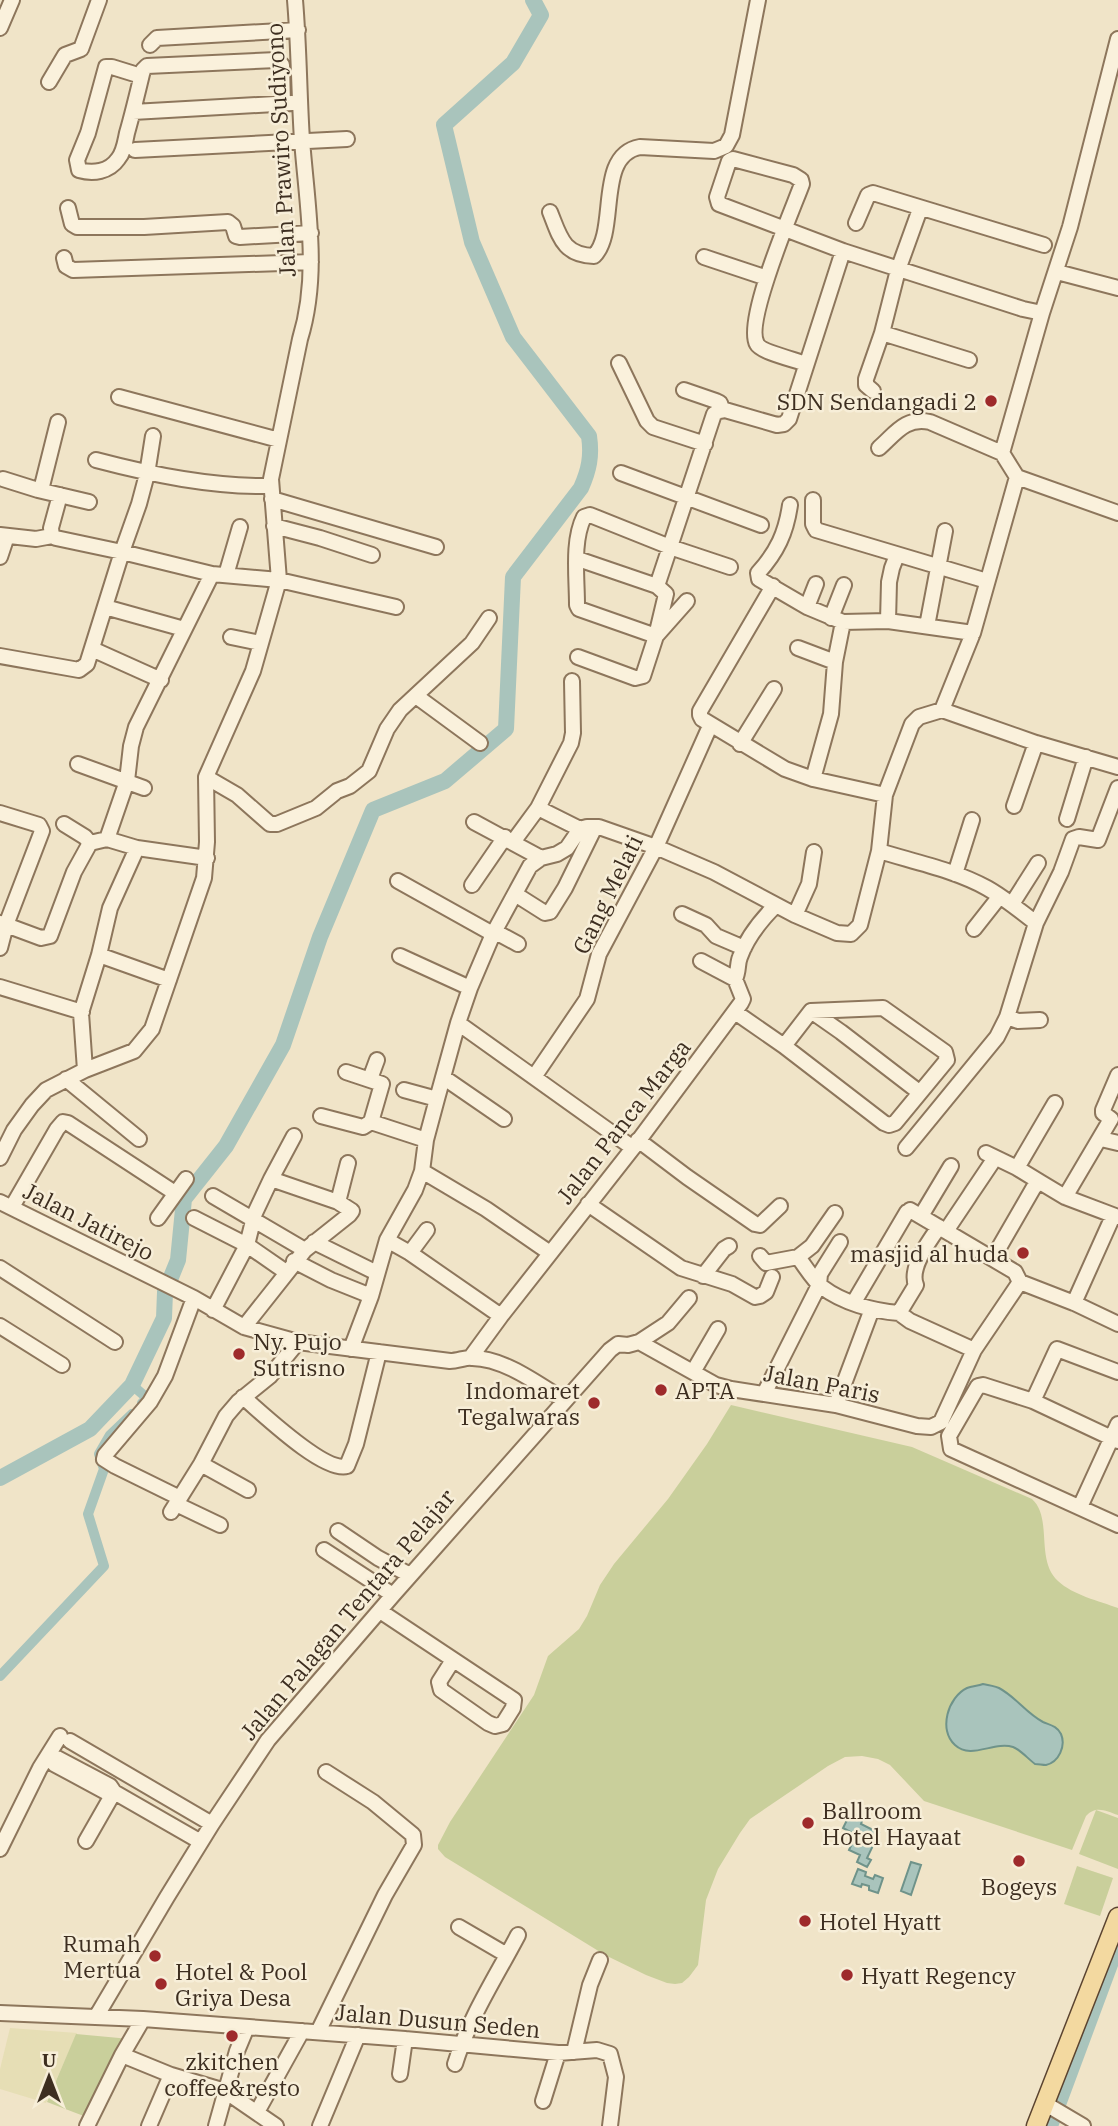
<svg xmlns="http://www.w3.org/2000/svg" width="1118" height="2126" viewBox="0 0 1118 2126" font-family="'IBM Plex Serif',serif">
	<rect width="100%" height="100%" fill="#f0e4c8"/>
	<!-- farmland -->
	<path fill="#e6deb5" d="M10,2028L77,2033L46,2103L0,2089V2069Z"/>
	<!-- green -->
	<path fill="#c9cf9b" d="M731,1405L912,1447L1032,1499C1053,1518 1035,1560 1058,1581C1073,1595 1099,1601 1118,1608V1815C1106,1811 1096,1805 1086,1816L1072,1850L924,1801L890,1765L878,1759L862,1756L845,1757L828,1766L750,1819L740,1833L718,1869L706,1900L698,1965L689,1977L682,1983L675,1984L667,1983L646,1975L605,1955L445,1857L438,1849V1845L450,1822L534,1695L548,1656L579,1629L587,1616L600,1585L614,1564L668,1499L707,1444Z
		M1096,1810L1118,1818V1869L1079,1854Z
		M1077,1866L1113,1878L1100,1916L1064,1904Z
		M76,2034L130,2039L89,2118L47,2102Z"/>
	<!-- water -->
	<path fill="#a9c4bc" stroke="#6f938a" stroke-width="2" d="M983,1684C989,1685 994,1686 999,1688C1016,1697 1026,1713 1043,1722C1050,1725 1057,1726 1061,1734C1066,1746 1059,1762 1046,1765C1042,1765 1039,1764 1035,1764C1028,1759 1021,1750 1013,1747C994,1741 971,1760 955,1745C938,1730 948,1697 967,1688C972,1686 978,1686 983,1684Z
		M851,1812L863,1818L861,1824L879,1833L867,1858L871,1860L867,1867L857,1862L860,1855L849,1850L856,1835L843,1828Z
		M911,1862L921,1865L911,1895L901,1891Z
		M858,1869L866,1872L865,1876L873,1879L875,1875L883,1878L878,1893L869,1890V1886L862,1884L861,1887L852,1884Z"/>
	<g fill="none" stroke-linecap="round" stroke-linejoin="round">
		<!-- canal -->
		<path stroke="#a9c4bc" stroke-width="10" d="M132,1385L147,1398L142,1403
			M0,1676L104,1566L88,1514L104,1469L99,1454L110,1435L132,1414"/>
		<!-- river -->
		<path stroke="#a9c4bc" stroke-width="16" d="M0,1478L90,1429L132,1385L164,1318L165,1292L178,1260L184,1199L226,1146L283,1045L320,937L373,810L445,781L506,729L513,577L581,488C589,470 592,456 589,436L513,337L472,242L444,125L513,63L541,15L533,0
			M1050,2126L1118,1943"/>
		<!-- minor casing -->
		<g stroke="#8d765c" stroke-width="18">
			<path id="minor" d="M0,28L12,0
				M150,45L157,38L298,30
				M141,76L112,67H106L88,133L77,160L79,170C93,174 109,172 118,159C124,152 125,142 127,133C133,112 138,91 143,70L147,66L277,60L282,65L283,104
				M49,82L65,55L81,49L99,0
				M133,112L292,103
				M135,150L347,139
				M68,208L72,224L77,227H144L228,222L233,226L236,236L240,237L311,233
				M550,212C560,237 563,255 594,256C619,231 595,155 640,147L714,151L726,146L732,135L758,0
				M856,223L868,195L873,193L1044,245
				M704,257L767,278
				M64,258L66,266L73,270L311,262
				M1057,272L1118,288
				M882,333L969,360
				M619,363L647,421L653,427L705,444
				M806,364C796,360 761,352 757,344C744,322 792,211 802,184L801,180L793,175L733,159L729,161L717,197L719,204L843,251
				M684,390L716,401L720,403L722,409
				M873,391L866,385V379L882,333L898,270L920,209
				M119,397L279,440
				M879,448C896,433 905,417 930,422L1002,453
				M96,460C153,475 212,487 271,486
				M621,473L761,525
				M1017,477L1002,453L1042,313L1070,227L1118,39
				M1017,477L1118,513
				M3,479L38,490L89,502
				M41,490L58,422
				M60,495L51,528L52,536L56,538L122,552L212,574
				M272,499L436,547
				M813,500V524L816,530L987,581
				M790,505C786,533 777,552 758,573L759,579L807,607L843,622L888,621L973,633
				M274,526L320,538L372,555
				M0,535L36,539L52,536
				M0,557L7,536
				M578,559L657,586
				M226,575L240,527
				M773,586L700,711V715L702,719L785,769L813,779L885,795
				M687,601L656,636L579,609L577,605C577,577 572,541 584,517L590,515L670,547L730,567
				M105,607L184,629
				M807,607L816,584
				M831,618L844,585
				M888,621L889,582L892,568L897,555
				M927,626L945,531
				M231,637L260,643
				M798,648L835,662
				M92,649L161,680
				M0,656L79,670L87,664L122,552L139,504L147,474L153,436
				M578,657L635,678L643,676L656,636L666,594L657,586L714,414L719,411L725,410L777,425L784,424L789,419L843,251L1023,309L1042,313
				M416,696L480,743
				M942,710L1036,743L1118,767
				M740,744L774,689
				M78,764L144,788
				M206,777L237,795L270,824H277L316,808L337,791L350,786L369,771L387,729L400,710L472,643L489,618
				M813,779L831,714L835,662L843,622
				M1014,806L1036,743
				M538,808L580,829
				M0,813L39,825L42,831L6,925L0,923
				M1067,819L1086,757
				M474,822L541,858
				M64,824L85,837L90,843
				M107,839L137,848L207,858
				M513,842L538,808L571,743L573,733L572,681
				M879,851C915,862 954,870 987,888C1005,898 1020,911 1036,923
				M955,874L972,820
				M398,881L493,934
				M472,885L505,837
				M515,894L545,913L550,912L565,888L595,827
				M1012,904L1038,863
				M682,914L706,925L716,936L744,948
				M795,915L809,884L814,852
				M974,929L1000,896
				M494,931L518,944
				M0,948L6,925L41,938L50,936L74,872L90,843L107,839L127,781L131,746L136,727L212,574L279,580L396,607
				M99,955L169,980
				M400,956L470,988
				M701,961L735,979
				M0,987L82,1012
				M811,1011L841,1032L919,1092
				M735,1012L784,1046L884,1123L889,1125L895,1123L947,1060L945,1052L883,1008L811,1011L784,1046
				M1007,1017L1018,1021L1040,1020
				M458,1023L633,1148
				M85,1070L81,1013L99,955L110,908L137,848
				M443,1077L504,1119
				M534,1077L587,999L599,954L656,847L710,726
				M66,1079L139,1139
				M370,1079L377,1060
				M404,1090L437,1099
				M321,1116L363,1127L371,1122L382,1084L346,1072
				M371,1122L426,1140
				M1101,1139L1118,1143
				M638,1140L687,1177L755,1224L760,1225L780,1206
				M906,1148L997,1037L1007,1017L1036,923L1061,872L1073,839L1079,837L1098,840L1118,788
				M986,1153L1017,1168L1040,1182
				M0,1158L14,1130L32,1105L46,1090L85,1070L134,1051L152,1029L204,878L207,842L206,777L253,671L279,580L271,479L300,339C320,274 307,206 302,140C299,94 299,47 295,0
				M1017,1168L1055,1103
				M422,1171L486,1209L550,1253
				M213,1196L305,1250
				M1065,1197L1111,1119L1103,1113V1110L1118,1075
				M0,1202L194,1298L244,1327L298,1342L450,1361C458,1361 466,1357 472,1358C504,1358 538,1384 564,1400
				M338,1202L348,1163
				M588,1204L681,1268L732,1284L755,1297L760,1296L766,1292L772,1277
				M12,1207L57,1129L63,1122L68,1123L175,1193
				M910,1210L1015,1272L1020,1282
				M921,1216L951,1166
				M158,1218L186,1179
				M194,1218L247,1245L286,1272
				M939,1227C929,1241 909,1268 916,1285L899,1313L910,1321L974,1350
				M946,1231L995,1158
				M387,1240L410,1253L501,1316
				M314,1242L377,1273
				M410,1253L427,1230
				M760,1256L766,1263L798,1257C805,1266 813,1280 822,1287C843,1303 873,1311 899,1313
				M798,1257L812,1246L835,1213
				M993,1258L1034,1187L1040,1182L1065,1197L1118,1217
				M294,1261L331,1280L371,1296
				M0,1268L115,1342
				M703,1276L724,1249L729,1246
				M1020,1282L1074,1303L1118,1324
				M854,1302L907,1212
				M1074,1303L1113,1216
				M213,1310L247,1245L255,1213L271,1179
				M0,1326L62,1365
				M244,1327L305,1250L349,1215L352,1211L338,1202L271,1179L294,1136
				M639,1342L668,1323L689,1298
				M351,1349L371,1296L387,1240L415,1190L422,1171L426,1140L437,1099L458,1023L470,988L493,934L530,866L541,858L557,854L567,848L580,829L587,827H599L656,847L714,872L795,915L837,933L851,934L860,925L879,851L885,795L912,724L919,717L942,710L973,633L1017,477
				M471,1357L501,1316L633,1148L741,1003L743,999L735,979C739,971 737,964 740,957C747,937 761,920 776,905
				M693,1372L718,1329
				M764,1394L819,1285L820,1274L840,1242
				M243,1397C262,1413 324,1473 347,1466L356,1444L379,1352
				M1033,1401L1057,1349L1118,1372
				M836,1405L872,1309
				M1118,1441L1033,1401L983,1385L978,1386L949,1436L951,1449L1118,1525
				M201,1464L248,1490
				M180,1498L115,1466L104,1459L105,1455L150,1402L165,1376L194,1298
				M176,1504L220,1525
				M1080,1507L1118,1424
				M171,1512L201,1464L226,1416L238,1402L270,1376L298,1342
				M338,1531L378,1558L410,1575
				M324,1550L393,1595
				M380,1611L514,1700L513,1708L503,1724L495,1726L488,1723L441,1690L439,1682L453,1660
				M70,1741L212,1824
				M86,1841L114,1792H106L54,1764L57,1758L110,1786L114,1792L201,1842
				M0,1849L40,1768L60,1736
				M459,1927L507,1955
				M0,2013L143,2019L405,2039L558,2053L597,2050L610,2054L616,2077L610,2126
				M96,2017L167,1897L212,1824L268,1740L393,1595L610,1350L618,1344L628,1345L639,1342L716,1385L731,1389L836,1405L917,1426L931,1427L941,1422L974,1350L1020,1282
				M318,2032L385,1895L414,1845L413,1835L373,1802L326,1772
				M574,2052L590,1985L600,1960
				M122,2055L171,2075
				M455,2064C469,2018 496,1977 518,1935
				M400,2074L405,2039
				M543,2101L558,2053
				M1044,2103L1083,2126
				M257,2112L302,2031
				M87,2126L122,2055L143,2019
				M149,2126L171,2075L225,2091L276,2126
				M216,2126L237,2051L247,2027
				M320,2126L358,2035"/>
		</g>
		<!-- major casing -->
		<g stroke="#5b4430" stroke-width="21">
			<path id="major" d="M1036,2126L1118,1917"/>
		</g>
		<!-- minor -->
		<use href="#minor" stroke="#faf1dc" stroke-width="14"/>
		<!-- major -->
		<use href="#major" stroke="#f3d9a0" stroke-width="18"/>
	</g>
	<!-- markers -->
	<g fill="#9e2a2b" stroke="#f7eed8" stroke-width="2.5">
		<circle cx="991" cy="401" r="7"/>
		<circle cx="1023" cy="1253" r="7"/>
		<circle cx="239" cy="1354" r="7"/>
		<circle cx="661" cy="1390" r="7"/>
		<circle cx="594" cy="1403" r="7"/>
		<circle cx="808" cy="1823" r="7"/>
		<circle cx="1019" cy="1861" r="7"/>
		<circle cx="805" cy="1921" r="7"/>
		<circle cx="155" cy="1956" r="7"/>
		<circle cx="847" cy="1975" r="7"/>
		<circle cx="161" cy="1984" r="7"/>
		<circle cx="232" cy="2036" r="7"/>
	</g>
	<g text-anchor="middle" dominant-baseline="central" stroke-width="5" stroke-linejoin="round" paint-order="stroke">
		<!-- street labels -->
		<g font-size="23" fill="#3d2e20" stroke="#f7eed8">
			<text transform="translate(280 150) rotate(-93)">Jalan Prawiro Sudiyono</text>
			<text transform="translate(607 894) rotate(-64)">Gang Melati</text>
			<text transform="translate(623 1121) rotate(-52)">Jalan Panca Marga</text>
			<text transform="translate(89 1221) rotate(27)">Jalan Jatirejo</text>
			<text transform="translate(822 1383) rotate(11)">Jalan Paris</text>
			<text transform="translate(347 1614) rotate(-50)">Jalan Palagan Tentara Pelajar</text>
			<text transform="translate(438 2020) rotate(5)">Jalan Dusun Seden</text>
		</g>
		<!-- poi labels -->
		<g font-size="23" fill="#3d2e20" stroke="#f7eed8" text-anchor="start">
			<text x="977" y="401" text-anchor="end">SDN Sendangadi 2</text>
			<text x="1009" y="1253" text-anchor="end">masjid al huda</text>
			<text x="253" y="1341">Ny. Pujo<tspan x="253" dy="26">Sutrisno</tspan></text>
			<text x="580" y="1390" text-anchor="end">Indomaret<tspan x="580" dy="26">Tegalwaras</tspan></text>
			<text x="675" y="1390">APTA</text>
			<text x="822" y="1810">Ballroom<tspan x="822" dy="26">Hotel Hayaat</tspan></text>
			<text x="1019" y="1886" text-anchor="middle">Bogeys</text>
			<text x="819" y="1921">Hotel Hyatt</text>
			<text x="141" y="1943" text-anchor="end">Rumah<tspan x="141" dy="26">Mertua</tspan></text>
			<text x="175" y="1971">Hotel &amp; Pool<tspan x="175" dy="26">Griya Desa</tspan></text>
			<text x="861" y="1975">Hyatt Regency</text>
			<text x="232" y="2061" text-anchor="middle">zkitchen<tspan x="232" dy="26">coffee&amp;resto</tspan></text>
		</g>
	</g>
	<!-- north arrow -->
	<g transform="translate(49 2077)" stroke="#f7eed8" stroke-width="5" paint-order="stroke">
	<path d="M0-5L12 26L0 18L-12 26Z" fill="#3d2e20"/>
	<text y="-10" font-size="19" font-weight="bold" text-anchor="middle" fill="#3d2e20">U</text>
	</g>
</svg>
